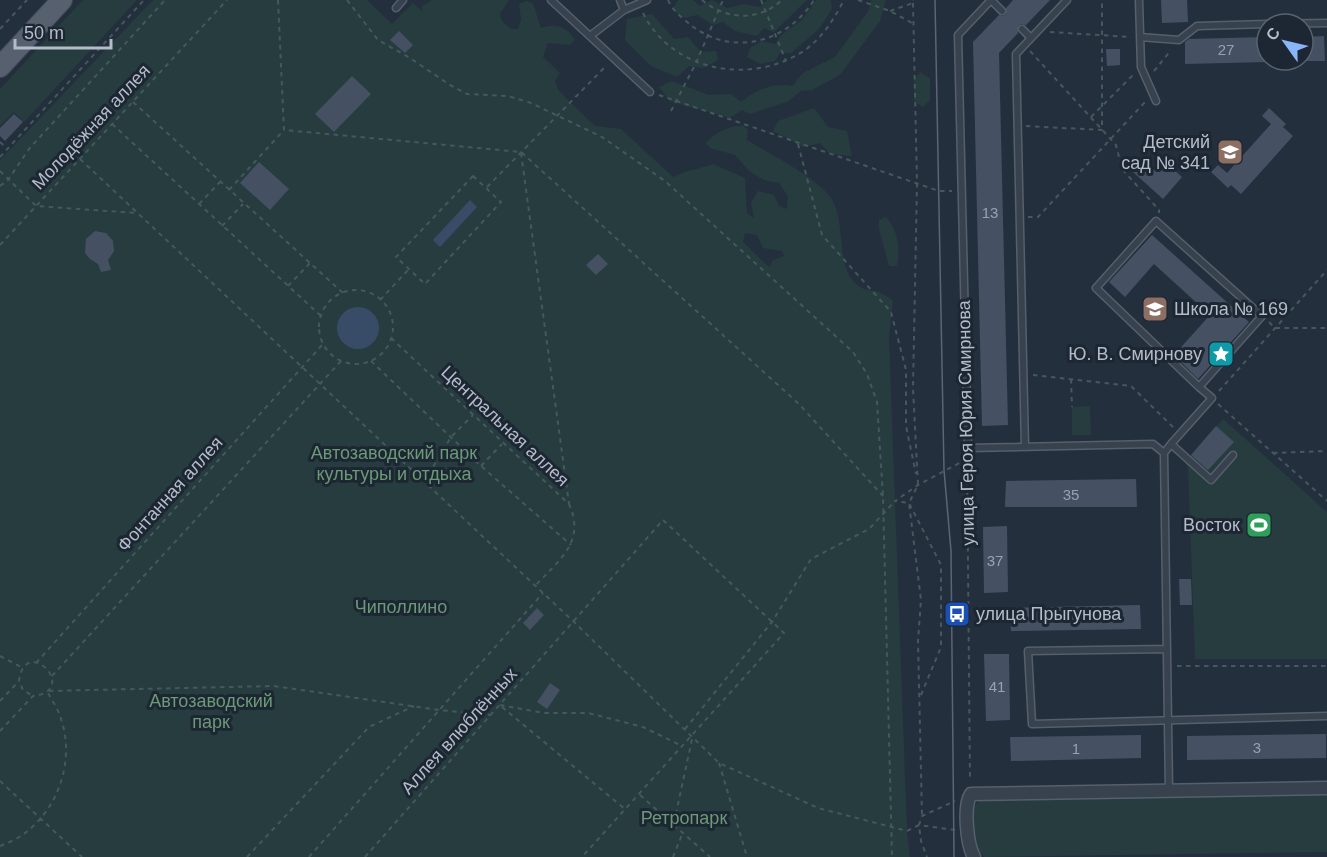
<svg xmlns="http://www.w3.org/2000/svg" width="1327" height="857" viewBox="0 0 1327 857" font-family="Helvetica,sans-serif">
	<rect width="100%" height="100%" fill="#242f3e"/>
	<!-- green -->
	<path fill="#263c3f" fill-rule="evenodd" d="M83,0H137L24,122L14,112L0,126V89Z
		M153,0H367L392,24L413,3L422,11V6L432,0H509L500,14L502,21L511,29H518L521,20L519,4L526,1L533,3L541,28C556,23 565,26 575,39L570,45L548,43L543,57L560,73L555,81L559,91L595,126L621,129L673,177C686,170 699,169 713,164L745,178L747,213L754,218L751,203L758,191L774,195L779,206L787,209L788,196L779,183L764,180L749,171L735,155L710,148L706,143C715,132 730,125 744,126L748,130L747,140C770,154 816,177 831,198C848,223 833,273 862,288C866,290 872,290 876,291C882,293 887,297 893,300L889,337L907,831L910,857H0V160ZM745,233L757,235L763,248L782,251L784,256L773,260L769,267L743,242Z
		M679,0H693L700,6L712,0L727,8L744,4L760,7L767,0H807L774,32L764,28L757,36L735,31L723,22L713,25L697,15L685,18L672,10L677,1Z
		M816,0H831L832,9L819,29L791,53H780L775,61L760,64L747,57L750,48L761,41L776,44L780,36L802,20Z
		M871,0H886L880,21L840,75L812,90L801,91L787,102L750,114L742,110L730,118L669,101L659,87L672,81L709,95L731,94L741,102C756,90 773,82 792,86L803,73L835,57L869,10Z
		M652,14L674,39L688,37L701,52L716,51L718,60L704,68L689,66L677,77L651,66L625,40L627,19Z
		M920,72L930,78V100L923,107L914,101V81Z
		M814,108L828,127L847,131L852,156L830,154L820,143L804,147L773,131L778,121Z
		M886,217C899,232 900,248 897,266H889L879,229V220Z
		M1090,406L1091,435H1072V407Z
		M1223,419L1327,512V659H1195L1188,468L1185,462Z
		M1327,792V852L984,857L971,842L972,808L984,797Z"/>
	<!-- water -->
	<path fill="#394c67" d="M470,200L477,207L440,247L433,240Z
		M337 328a21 21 0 1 1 42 0a21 21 0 1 1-42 0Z"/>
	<!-- building -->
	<path fill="#455162" d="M1013,0H1050L1026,25L1021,24L1018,26V33L999,53L1008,425L982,426L973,42L999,15L1003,16L1006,14V8Z
		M1161,0H1187L1188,22L1162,23Z
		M399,31L413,45L405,53L390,40Z
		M1324,36L1325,61H1303V37Z
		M1267,37V62L1185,64V42L1189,39Z
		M1106,49H1120V65L1107,66Z
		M352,76L371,94L334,132L315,114Z
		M1269,108L1286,124L1283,127L1293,136L1241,194L1231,185L1228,188L1211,172L1218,165L1227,173L1271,124L1262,116Z
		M14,114L23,122L5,141L0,136V128Z
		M1163,160L1182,177L1163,199L1133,172L1141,162L1152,172Z
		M259,162L289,189L270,210L240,183Z
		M95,231L106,233L113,241L114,251L108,260L111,270L101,272L98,264L90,259L85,253L86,239Z
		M1152,235L1249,322L1198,379L1174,355L1210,315L1154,264L1125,297L1109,282Z
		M598,254L608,264L596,275L586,265Z
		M1216,426L1234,442L1208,470L1191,455Z
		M1136,479L1137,507H1005L1006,481Z
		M1007,526L1008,592L984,593L983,527Z
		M1179,579H1191L1192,605H1180Z
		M1140,605L1141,629L1011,631L1010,608Z
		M537,608L544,615L530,630L523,623Z
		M984,654H1009L1010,720L986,721Z
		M550,683L560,690L547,709L537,702Z
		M1326,734V758L1187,760V736Z
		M1141,735V758L1011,761L1010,737Z"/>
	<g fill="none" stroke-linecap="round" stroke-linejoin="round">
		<!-- service casing -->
		<g stroke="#565f6c" stroke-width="9">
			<path id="service" d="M551,0L650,92
				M620,0L624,10
				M991,0L958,35L968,448L1153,444L1164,453L1169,791
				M991,0L1002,11
				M1139,0L1141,67L1156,101
				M396,8L403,0
				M1270,24L1327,23
				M1022,29L1031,38
				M590,36L624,10L647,0
				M1140,37L1179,40L1197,26L1267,24
				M1171,444L1212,398L1199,387L1096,288L1156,221L1262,316L1199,387
				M1025,447L1016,54L1067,0
				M1164,453L1171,444L1211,480L1233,455
				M1167,649L1028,651L1032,724L1327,716"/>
		</g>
		<!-- minor casing -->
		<g stroke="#565f6c" stroke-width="15">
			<path id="minor" d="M974,857C967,845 963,806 971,794L1327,788"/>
		</g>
		<!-- primary casing -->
		<g stroke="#414a57" stroke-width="22">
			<path id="primary" d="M0,67L62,0"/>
		</g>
		<!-- path -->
		<path stroke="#44595c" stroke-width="2" stroke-dasharray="4.5 4.5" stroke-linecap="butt" d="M278,0L284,130L521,152L799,404L883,496
			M347,0L378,40L410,58L450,85L467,94L508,96L531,103L602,137L665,181L853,352L867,374L877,402L883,496L892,857
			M668,0C672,9 679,15 686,21C727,58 786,45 814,0
			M702,0C726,20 758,22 782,0
			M761,0L786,61
			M858,0L890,11L912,23
			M913,3L917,183L913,388L918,485L909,503L921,600L918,641L922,816
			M890,11L913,3V0
			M643,13C672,72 752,86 805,50C823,37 834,19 844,0
			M0,29L27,0
			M1050,32L1131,37
			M1030,51L1116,145L1122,169L1159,210V213
			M1154,71L1171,50
			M659,95L939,191H952
			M133,102L343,293
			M671,111L696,63L723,0
			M1091,117L1133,75
			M112,124L321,316
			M1026,126L1102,130V0
			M0,142L8,149
			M798,144L822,235L891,312L906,370V426L916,474
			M521,153L569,504
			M0,157L144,0
			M80,159L574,622L719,763L818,808L907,831L919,825L921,841L927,857
			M0,171L36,206L136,213
			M473,176L501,202L425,284L396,257Z
			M0,186L8,180L29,149L165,0
			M487,187L607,65
			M229,190L284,130
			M199,204L220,182
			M1028,217H1038L1146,101
			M222,226L243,204
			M0,245L227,0
			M288,286L310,263
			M319 327a37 37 0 1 1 74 0a37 37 0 1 1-74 0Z
			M380,300L409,269
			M1269,322L1275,328H1327
			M391,338L569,504C586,542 559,560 535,586
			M371,361L481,466L571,545
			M1033,375L1131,386L1174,428
			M1071,379L1072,407
			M1219,391L1327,270
			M1218,404L1327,501
			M1273,453L1327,451
			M967,457L970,781
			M481,466L502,444
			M424,482L451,437L473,415
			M0,656L23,668
			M36,663L323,344
			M1177,666H1327
			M52,676L341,361
			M921,695L941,647V565L909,503L895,501L918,485L967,459
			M0,701L19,681
			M500,705L544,713H588L643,727L682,746
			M502,707L626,810
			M685,729L772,622L811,559L869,529L895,501
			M0,731L33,696C81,691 25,633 19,681L23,690L33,696
			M719,763L747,857
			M0,781L82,857
			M640,795L710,857
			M674,823L692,739
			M955,830L919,825L922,816L955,801
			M0,846C7,843 15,840 21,836C59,810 76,759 60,716C57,707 51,699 47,691L274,686L439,710L491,715
			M247,857L369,727L414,706
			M309,857L543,593
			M365,857L663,520L784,633L582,857
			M673,857L683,832"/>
		<!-- service -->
		<use href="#service" stroke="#38414e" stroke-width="6"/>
		<!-- minor -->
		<use href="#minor" stroke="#38414e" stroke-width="12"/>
		<!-- primary -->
		<use href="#primary" stroke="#56606e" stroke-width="20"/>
		<!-- tram -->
		<path stroke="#5a6575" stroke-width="1.5" d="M935,0L944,470L951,551L954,857"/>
	</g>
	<!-- icons -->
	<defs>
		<g id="school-square" transform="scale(1.35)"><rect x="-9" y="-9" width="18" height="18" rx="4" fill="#8d6e63" stroke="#1d2633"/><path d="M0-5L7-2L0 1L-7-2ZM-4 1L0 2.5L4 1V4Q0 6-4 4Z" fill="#fff"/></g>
		<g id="sight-square" transform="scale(1.35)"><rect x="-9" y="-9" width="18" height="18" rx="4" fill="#0f9aa8" stroke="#1d2633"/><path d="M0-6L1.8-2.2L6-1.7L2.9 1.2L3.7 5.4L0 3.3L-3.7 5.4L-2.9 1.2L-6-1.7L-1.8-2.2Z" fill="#fff"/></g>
		<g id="stadium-square" transform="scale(1.35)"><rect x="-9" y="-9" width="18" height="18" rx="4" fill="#2e9e5b" stroke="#1d2633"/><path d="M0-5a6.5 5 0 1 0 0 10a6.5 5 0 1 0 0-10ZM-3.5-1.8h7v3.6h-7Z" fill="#fff"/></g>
		<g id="bus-square" transform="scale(1.35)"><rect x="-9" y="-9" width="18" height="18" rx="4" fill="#1a4fb4" stroke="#1d2633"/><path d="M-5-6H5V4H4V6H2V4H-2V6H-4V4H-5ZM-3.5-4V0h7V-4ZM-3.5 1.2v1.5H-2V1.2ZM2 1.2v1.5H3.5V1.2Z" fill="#fff"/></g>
	</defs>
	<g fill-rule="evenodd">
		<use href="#school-square" x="1230" y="152"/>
		<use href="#school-square" x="1155" y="309"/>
		<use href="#sight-square" x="1221" y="354"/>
		<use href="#stadium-square" x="1259" y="525"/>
		<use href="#bus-square" x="957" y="614"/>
	</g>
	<g text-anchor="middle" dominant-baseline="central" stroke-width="6" stroke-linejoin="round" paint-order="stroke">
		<!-- number labels -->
		<g font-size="15" fill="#98a1af">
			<text x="1226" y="49">27</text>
			<text x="990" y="212">13</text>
			<text x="1071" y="494">35</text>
			<text x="995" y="560">37</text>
			<text x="997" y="686">41</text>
			<text x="1257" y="747">3</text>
			<text x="1076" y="748">1</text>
		</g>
		<!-- street labels -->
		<g font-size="18" fill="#b4bcc9" stroke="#1d2633">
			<text transform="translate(91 127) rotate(-47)">Молодёжная аллея</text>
			<text transform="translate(966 423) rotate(-91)">улица Героя Юрия Смирнова</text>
			<text transform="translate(505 426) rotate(43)">Центральная аллея</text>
			<text transform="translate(170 494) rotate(-48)">Фонтанная аллея</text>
			<text transform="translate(459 731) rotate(-48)">Аллея влюблённых</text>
		</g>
		<!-- poi labels -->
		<g font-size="18" fill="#b4bcc9" stroke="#1d2633" text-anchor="end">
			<text x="1210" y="142">Детский<tspan x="1210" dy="21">сад № 341</tspan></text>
			<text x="1174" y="309" text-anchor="start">Школа № 169</text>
			<text x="1202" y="354">Ю. В. Смирнову</text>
			<text x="1240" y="525">Восток</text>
			<text x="976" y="614" text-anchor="start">улица Прыгунова</text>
		</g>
		<!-- park labels -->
		<g font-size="18" fill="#6b9a76" stroke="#1d2633">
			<text x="394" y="453">Автозаводский парк<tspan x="394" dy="21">культуры и отдыха</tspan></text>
			<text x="401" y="607">Чиполлино</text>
			<text x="211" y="701">Автозаводский<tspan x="211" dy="21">парк</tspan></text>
			<text x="684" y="818">Ретропарк</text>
		</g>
	</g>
	<!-- north arrow -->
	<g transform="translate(1285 42) rotate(304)"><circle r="28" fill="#1d2633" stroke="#59626f" stroke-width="1.5"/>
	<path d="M0-4.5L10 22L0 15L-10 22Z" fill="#8ab4f8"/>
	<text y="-9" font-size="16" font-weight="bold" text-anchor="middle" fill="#b4bcc9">С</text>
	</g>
	<!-- scale -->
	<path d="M15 39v9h96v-9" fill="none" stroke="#b4bcc9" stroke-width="3"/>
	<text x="24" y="39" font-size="18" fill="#b4bcc9" stroke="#1d2633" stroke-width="4.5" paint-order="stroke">50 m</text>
</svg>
